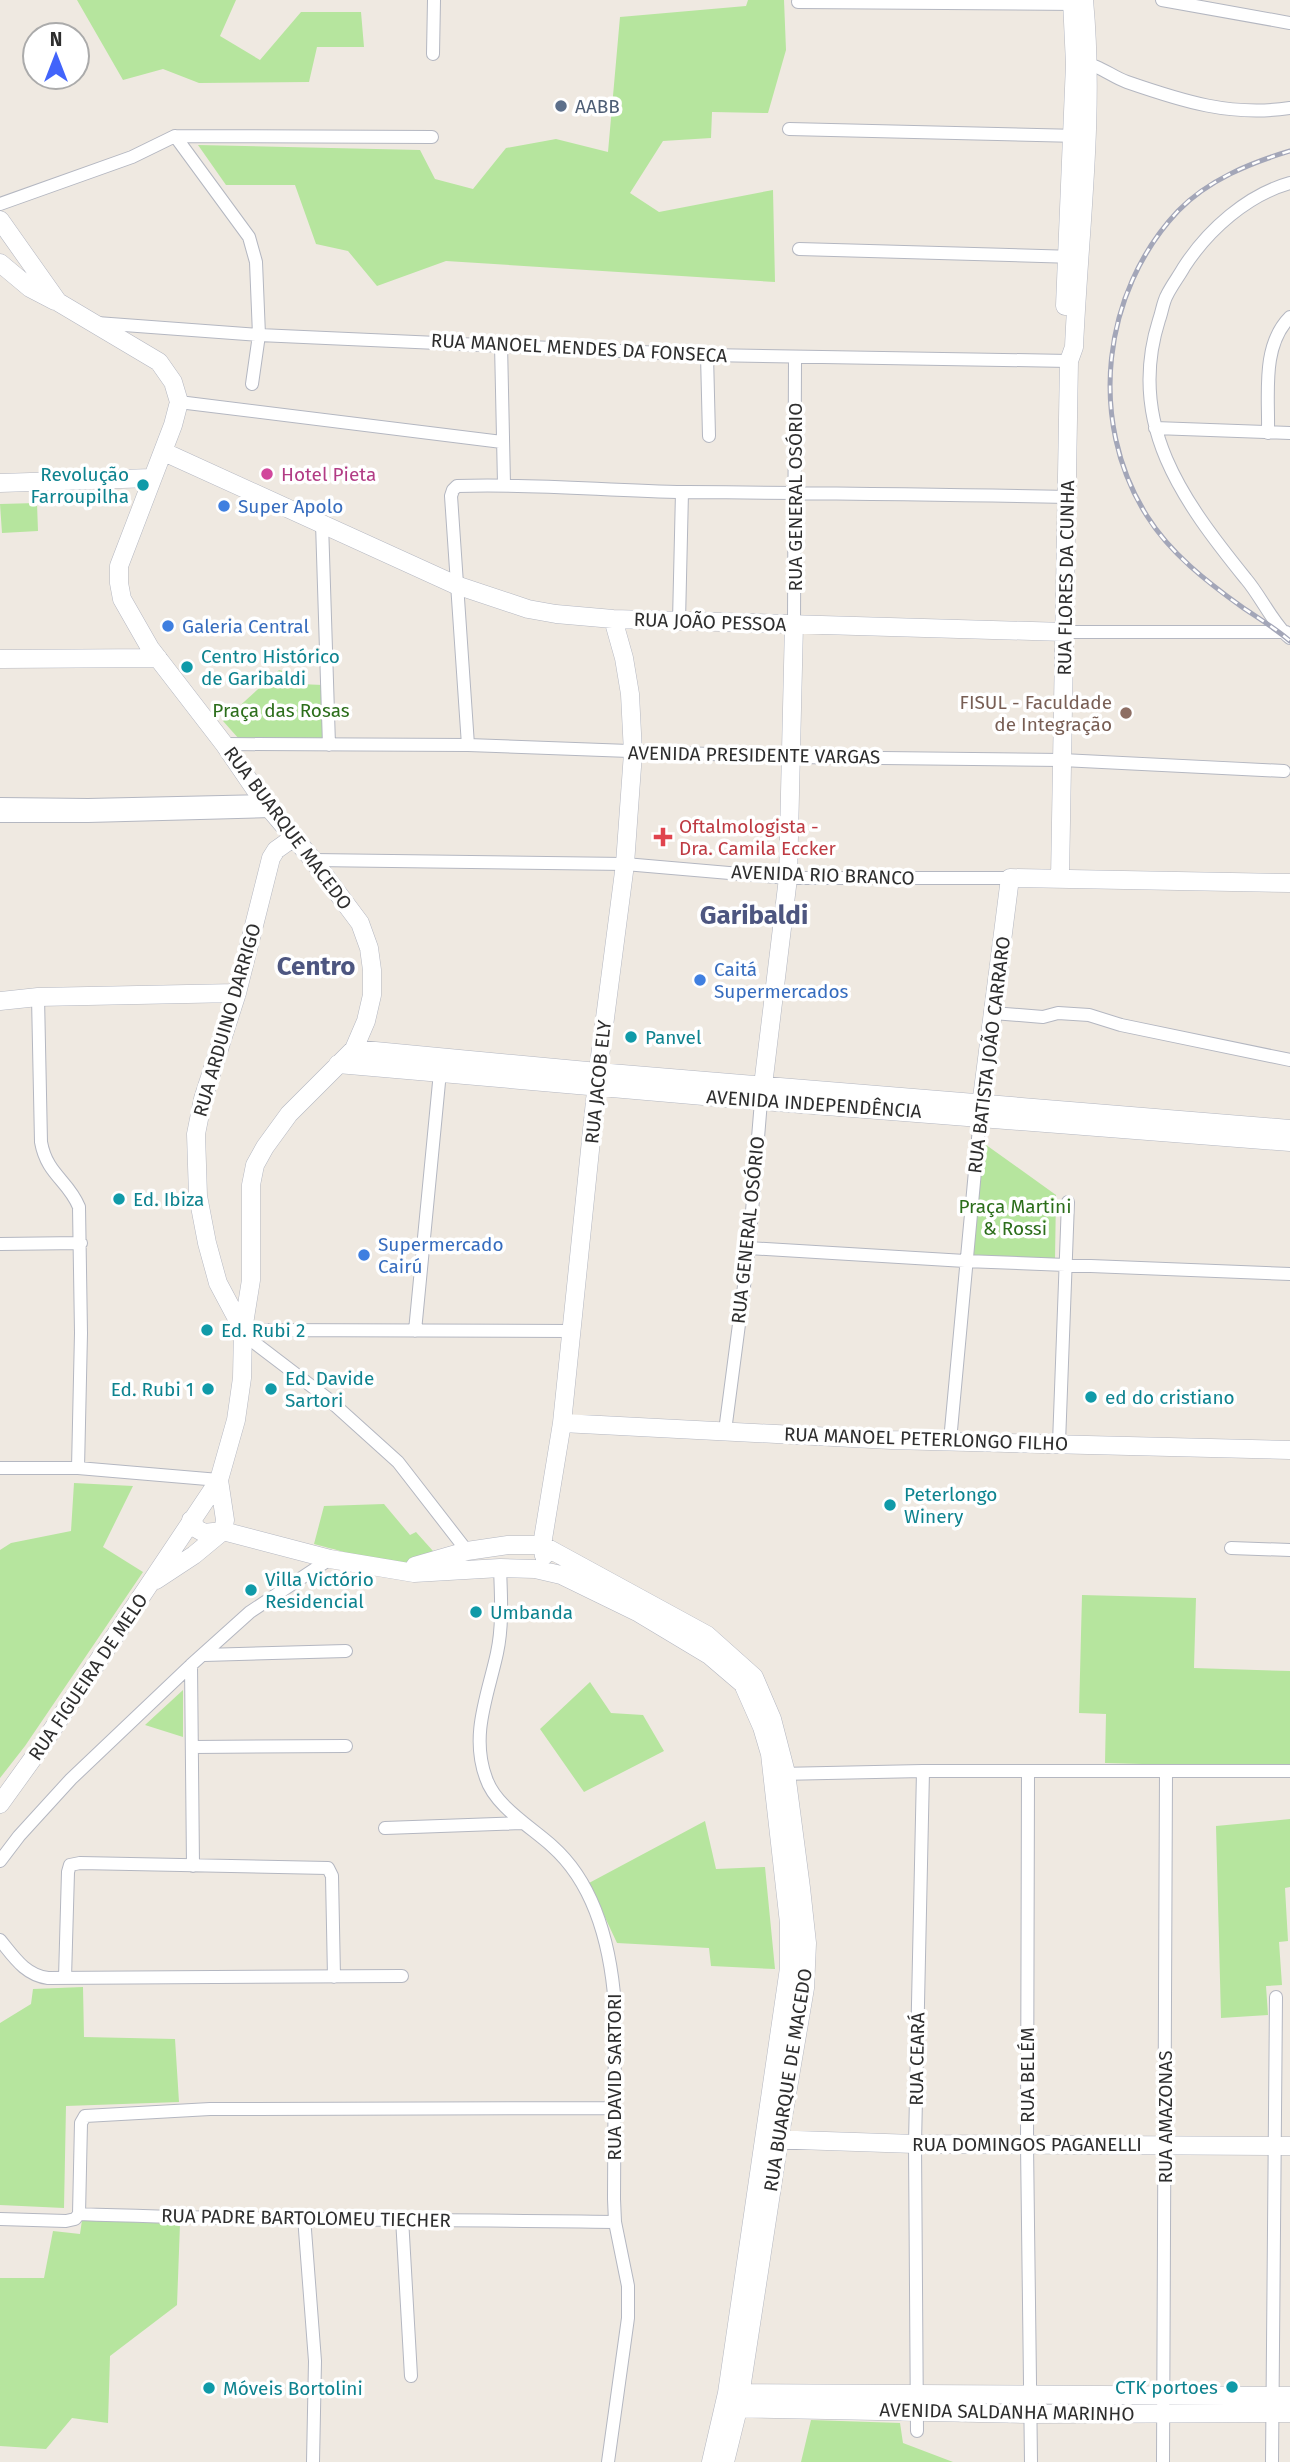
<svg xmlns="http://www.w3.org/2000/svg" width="1290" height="2462" viewBox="0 0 1290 2462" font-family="'Fira Sans',sans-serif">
	<rect width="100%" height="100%" fill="#efe9e1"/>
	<!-- green -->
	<path fill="#b6e59e" d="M77,0H236L220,36L260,60L301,12H361L364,47H317L309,82L199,83L163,69L123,80Z
		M748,0H784L786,50L768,113L712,112L711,138L663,141L630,193L659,212L773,190L775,282L446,261L377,286L348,251L316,244L295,185H226L198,145L420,150L435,179L473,189L506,148L556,139L608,152L620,17L746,6Z
		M37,503L38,531L2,533L0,504Z
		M279,670L297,674L299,684L323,685L325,741L239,739L223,721Z
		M982,1142L1056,1195L1055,1259L971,1256Z
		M74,1483L133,1486L103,1547L143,1572L25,1746L0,1778V1550L11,1543L71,1531Z
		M384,1504L410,1535L416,1532L433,1551C429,1554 425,1559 420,1561C392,1567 342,1551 314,1544L324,1506Z
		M1082,1595L1196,1598L1194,1668L1290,1671V1768L1105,1763L1106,1714L1079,1713Z
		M590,1682L611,1713L643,1715L664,1751L584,1792L540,1729Z
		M183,1690V1737L145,1725Z
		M1290,1819V1887L1285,1888L1288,1941L1279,1942L1282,1985L1266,1986L1268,2015L1221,2018L1216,1826Z
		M705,1821L716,1869L765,1867L775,1969L711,1966L709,1948L617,1943L589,1883Z
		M83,1987L84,2037L175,2039L179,2102L66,2106L64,2208L0,2205V2023L31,2004L33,1989Z
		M82,2220L180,2224L177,2305L110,2356L108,2423L72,2418L46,2449L0,2446V2278H44L53,2231L80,2234Z
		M811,2420L900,2423L903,2443L953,2462H801Z"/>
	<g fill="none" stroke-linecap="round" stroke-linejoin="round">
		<!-- street casing -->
		<g stroke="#b4b7c1" stroke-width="14">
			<path id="street" d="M1162,0L1290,23
				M798,2L1078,4
				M433,54L434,0
				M1082,64C1097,63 1112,77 1127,82C1182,101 1231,117 1290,108
				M789,129L1079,136
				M175,136L249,237L256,262L259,335L252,384
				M1290,183C1247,195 1208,230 1184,267C1179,276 1172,285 1167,295C1163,302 1162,312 1159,320C1126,424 1183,501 1246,579C1260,595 1275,627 1290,638
				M0,204L132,157L175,136L432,137
				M799,249L1075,257
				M97,323L259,335L707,355L1069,361
				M501,344L504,484
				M707,355L709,436
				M179,402L502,442
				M1155,428L1290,433
				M1268,433C1269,395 1261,346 1290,317
				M322,523L329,745
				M679,621L682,492
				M794,624L795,358
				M1065,632H1286
				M224,744L468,745L791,757L1062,760L1284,771
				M468,745L451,496L453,490L457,486C533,483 609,491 685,492C812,493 940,494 1068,497
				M0,804L88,805L263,801
				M0,816H88L271,811
				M313,860L625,864L788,878H1010
				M38,997L41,1142C47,1175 68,1180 79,1207L81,1333L78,1468
				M993,1013L1043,1017L1058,1013L1089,1015L1121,1025L1290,1060
				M0,1244L81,1243
				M749,1248L965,1261L1290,1274
				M243,1330L571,1331
				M415,1331L440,1072
				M243,1334L327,1398L398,1462L467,1551
				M725,1431L749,1248L761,1101
				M950,1441L980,1117
				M1059,1443L1068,1202
				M0,1468H78L219,1480
				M1231,1548L1290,1550
				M500,1568C501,1596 503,1625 497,1653C488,1695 470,1735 486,1778C495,1806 531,1827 552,1846C596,1885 611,1950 615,2006L614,2199L615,2222L628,2286V2318L608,2462
				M204,1655L346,1651
				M191,1665L193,1866
				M193,1747L346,1746
				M1028,1771L1027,2144L1031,2462
				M779,1774L923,1771H1290
				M385,1828L522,1823
				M0,1861L19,1836L71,1779L191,1665L250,1612L330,1559
				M0,1940C14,1957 25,1975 48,1978L402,1976
				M65,1978L68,1872L70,1865L80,1863L328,1868L332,1876L334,1977
				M79,2214L81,2123L85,2116L210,2109L614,2108
				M304,2217L315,2361L313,2462
				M402,2218L411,2376
				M0,2219L66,2221L75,2219L79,2214C258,2221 437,2219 615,2222
				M917,2431L915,2144L923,1771
				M1163,2462L1166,1771
				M1272,2462L1276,1997"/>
		</g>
		<!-- secondary casing -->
		<g stroke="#b4b7c1" stroke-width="19">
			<path id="secondary" d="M0,220L58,302L159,362L173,382L179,402L173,425L119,566V583L122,599L150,648L224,744L263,801L313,860L360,923L369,948L372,970V995L366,1021L354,1049L289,1114L265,1147L255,1165L251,1185V1280L243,1330L242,1378L236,1420L219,1480L36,1754L0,1804
				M0,263L30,288L55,301
				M1065,306L1075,64L1072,0
				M164,452L456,585L528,609L556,614L613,619L1065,632
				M0,483L152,478
				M0,659L158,658
				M1060,879L1069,361L1074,347C1079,232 1095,115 1084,0
				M0,1001L38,997L237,993
				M354,1049L598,1072L1290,1129
				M338,1064L761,1101L1290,1142
				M762,1094L788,878L794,624
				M980,1114L1010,878L1290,883
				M243,1330L218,1283L207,1243L198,1196L196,1134L203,1099L237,993L271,858L276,850L293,838
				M562,1423L891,1440L1290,1450
				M219,1480L225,1520L223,1531
				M191,1520L197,1529L204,1533L223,1531L330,1559L414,1573L500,1568L535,1569L561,1575L639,1613L709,1655L743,1684L762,1727L770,1754L789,1923V1968L727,2393L711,2462
				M544,1556L542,1545L562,1423L598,1072L625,864L633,753L630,694L624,658L613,619
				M415,1566L467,1551L508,1545H542L707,1635L754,1677L772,1719L786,1773L801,1888L807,1943L805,1988L779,2141L738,2409L725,2462
				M156,1580L194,1555L223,1531
				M767,2139L915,2144L1290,2146
				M730,2393L1290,2396
				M728,2408L1030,2414L1290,2413"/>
		</g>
		<!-- street -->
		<use href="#street" stroke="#fff" stroke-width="12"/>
		<!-- secondary -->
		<use href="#secondary" stroke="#fff" stroke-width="18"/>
		<!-- rail casing -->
		<g stroke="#a3a6b8" stroke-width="5">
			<path id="rail" d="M1290,151C1250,163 1208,180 1178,211C1102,292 1087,421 1147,516C1170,553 1207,582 1242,607C1258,618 1275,628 1290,641"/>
		</g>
		<!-- rail -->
		<use href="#rail" stroke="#fff" stroke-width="2.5" stroke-dasharray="8" stroke-linecap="butt"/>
	</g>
	<!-- markers -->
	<circle fill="#5c6f8a" stroke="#fff" stroke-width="2.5" cx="561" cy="106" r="7"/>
	<circle fill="#d1479c" stroke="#fff" stroke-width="2.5" cx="267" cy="474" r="7"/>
	<g fill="#0f9aa8" stroke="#fff" stroke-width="2.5">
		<circle cx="143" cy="485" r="7"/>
		<circle cx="187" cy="667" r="7"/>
		<circle cx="631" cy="1037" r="7"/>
		<circle cx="119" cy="1199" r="7"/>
		<circle cx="207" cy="1330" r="7"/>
		<circle cx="208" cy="1389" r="7"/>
		<circle cx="271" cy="1389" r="7"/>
		<circle cx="1091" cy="1397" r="7"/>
		<circle cx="890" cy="1505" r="7"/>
		<circle cx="251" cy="1590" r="7"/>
		<circle cx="476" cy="1612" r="7"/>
		<circle cx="1232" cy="2387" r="7"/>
		<circle cx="209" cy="2388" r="7"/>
	</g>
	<g fill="#3f7fe0" stroke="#fff" stroke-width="2.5">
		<circle cx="224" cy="506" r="7"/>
		<circle cx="168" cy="626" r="7"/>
		<circle cx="700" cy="980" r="7"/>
		<circle cx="364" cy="1255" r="7"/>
	</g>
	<circle fill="#8d6e63" stroke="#fff" stroke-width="2.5" cx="1126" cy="713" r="7"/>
	<path fill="#e0444e" stroke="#fff" stroke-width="2.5" d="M659.5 826.5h7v7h7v7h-7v7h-7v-7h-7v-7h7z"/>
	<g text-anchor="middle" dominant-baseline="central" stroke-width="7" stroke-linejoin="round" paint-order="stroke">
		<!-- service labels -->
		<g font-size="19" fill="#4e5e75" stroke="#fff" text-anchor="start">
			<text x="575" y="106">AABB</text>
		</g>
		<!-- street labels -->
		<g font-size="19" fill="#2e2e2e" stroke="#fff">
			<text transform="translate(579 348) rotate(3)">RUA MANOEL MENDES DA FONSECA</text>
			<text transform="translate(795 497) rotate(-90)">RUA GENERAL OSÓRIO</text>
			<text transform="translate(1066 578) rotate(-89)">RUA FLORES DA CUNHA</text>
			<text transform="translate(710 622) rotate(2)">RUA JOÃO PESSOA</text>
			<text transform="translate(754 755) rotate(1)">AVENIDA PRESIDENTE VARGAS</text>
			<text transform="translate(288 828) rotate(53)">RUA BUARQUE MACEDO</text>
			<text transform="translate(823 875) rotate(2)">AVENIDA RIO BRANCO</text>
			<text transform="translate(227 1020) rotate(-74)">RUA ARDUINO DARRIGO</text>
			<text transform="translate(989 1055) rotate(-83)">RUA BATISTA JOÃO CARRARO</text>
			<text transform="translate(598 1082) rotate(-84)">RUA JACOB ELY</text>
			<text transform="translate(814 1104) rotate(4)">AVENIDA INDEPENDÊNCIA</text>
			<text transform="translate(748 1230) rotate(-84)">RUA GENERAL OSÓRIO</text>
			<text transform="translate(926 1439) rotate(2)">RUA MANOEL PETERLONGO FILHO</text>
			<text transform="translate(88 1677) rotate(-56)">RUA FIGUEIRA DE MELO</text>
			<text transform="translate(917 2059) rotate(-89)">RUA CEARÁ</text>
			<text transform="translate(1027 2075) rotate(-90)">RUA BELÉM</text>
			<text transform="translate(614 2077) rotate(-90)">RUA DAVID SARTORI</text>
			<text transform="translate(788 2080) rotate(-81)">RUA BUARQUE DE MACEDO</text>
			<text transform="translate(1165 2117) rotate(-90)">RUA AMAZONAS</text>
			<text x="1027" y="2144">RUA DOMINGOS PAGANELLI</text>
			<text transform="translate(306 2218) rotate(1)">RUA PADRE BARTOLOMEU TIECHER</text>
			<text transform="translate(1007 2412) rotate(1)">AVENIDA SALDANHA MARINHO</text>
		</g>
		<!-- culture labels -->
		<g font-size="19" fill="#0d838f" stroke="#fff" text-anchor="start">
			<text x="129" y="474" text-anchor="end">Revolução<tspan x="129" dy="22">Farroupilha</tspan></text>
			<text x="201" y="656">Centro Histórico<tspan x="201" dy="22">de Garibaldi</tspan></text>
			<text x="645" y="1037">Panvel</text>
			<text x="133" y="1199">Ed. Ibiza</text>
			<text x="221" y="1330">Ed. Rubi 2</text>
			<text x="285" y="1378">Ed. Davide<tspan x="285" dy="22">Sartori</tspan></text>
			<text x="194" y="1389" text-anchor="end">Ed. Rubi 1</text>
			<text x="1105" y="1397">ed do cristiano</text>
			<text x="904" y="1494">Peterlongo<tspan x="904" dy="22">Winery</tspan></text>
			<text x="265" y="1579">Villa Victório<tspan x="265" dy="22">Residencial</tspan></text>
			<text x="490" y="1612">Umbanda</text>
			<text x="1218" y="2387" text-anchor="end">CTK portoes</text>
			<text x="223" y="2388">Móveis Bortolini</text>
		</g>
		<!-- hotel labels -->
		<g font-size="19" fill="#b23c85" stroke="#fff" text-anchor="start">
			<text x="281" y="474">Hotel Pieta</text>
		</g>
		<!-- shop labels -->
		<g font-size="19" fill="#366cbe" stroke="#fff" text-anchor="start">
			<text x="238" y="506">Super Apolo</text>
			<text x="182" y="626">Galeria Central</text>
			<text x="714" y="969">Caitá<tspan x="714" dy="22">Supermercados</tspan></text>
			<text x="378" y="1244">Supermercado<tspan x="378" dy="22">Cairú</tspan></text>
		</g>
		<!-- education labels -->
		<g font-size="19" fill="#785e54" stroke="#fff" text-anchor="end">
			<text x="1112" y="702">FISUL - Faculdade<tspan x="1112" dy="22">de Integração</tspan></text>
		</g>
		<!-- park labels -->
		<g font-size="19" fill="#2c6e1b" stroke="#fff">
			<text x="281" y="710">Praça das Rosas</text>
			<text x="1015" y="1206">Praça Martini<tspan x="1015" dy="22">&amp; Rossi</tspan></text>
		</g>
		<!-- health labels -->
		<g font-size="19" fill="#be3a42" stroke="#fff" text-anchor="start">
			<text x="679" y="826">Oftalmologista -<tspan x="679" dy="22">Dra. Camila Eccker</tspan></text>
		</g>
		<!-- district labels -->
		<g font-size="26" font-weight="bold" fill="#4d5680" stroke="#fff">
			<text x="754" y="915">Garibaldi</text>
			<text x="316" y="966">Centro</text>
		</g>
	</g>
	<!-- north arrow -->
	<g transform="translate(56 56)"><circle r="33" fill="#ffffff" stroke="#ababab" stroke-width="2"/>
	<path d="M0-5L12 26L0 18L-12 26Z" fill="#4264fb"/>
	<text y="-10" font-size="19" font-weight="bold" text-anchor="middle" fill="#2e2e2e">N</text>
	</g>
</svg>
